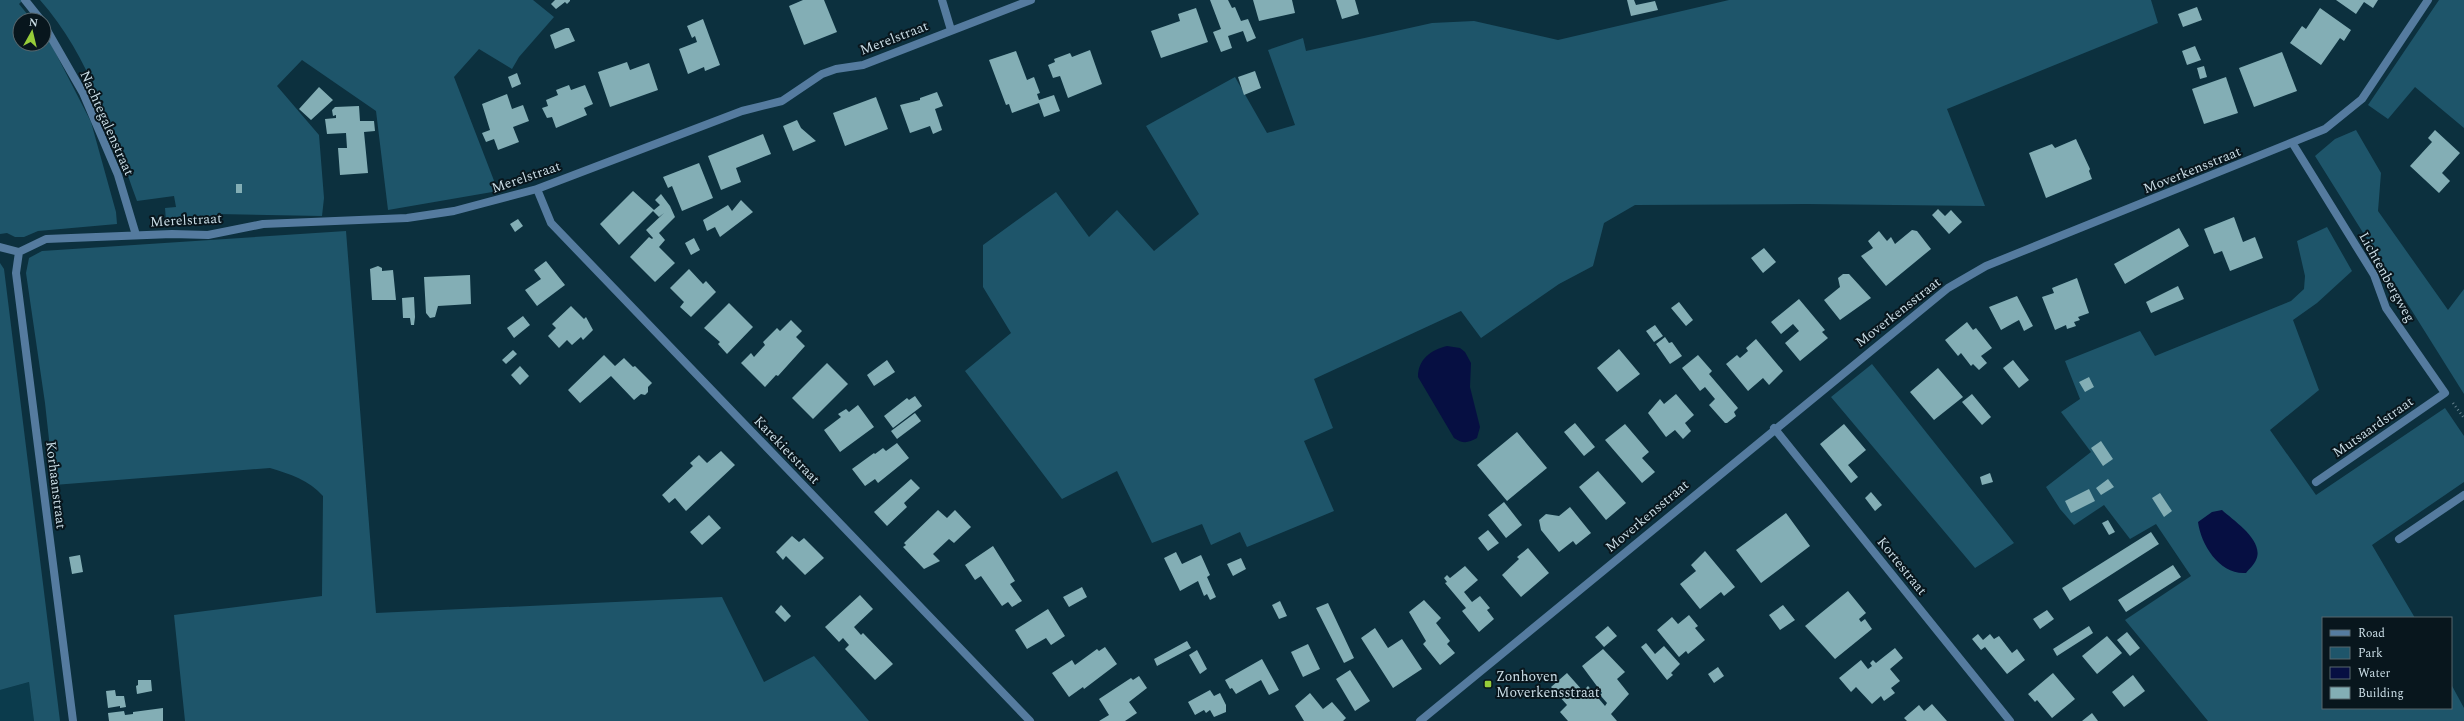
<svg xmlns="http://www.w3.org/2000/svg" width="2464" height="721" viewBox="0 0 2464 721" font-family="Spectral,serif">
	<rect width="100%" height="100%" fill="#0c303e"/>
	<!-- built -->
	<path fill="#0b3b4c" d="M29,682L34,721H0V690Z"/>
	<!-- green -->
	<path fill="#1e556a" d="M0,0H23L19,4L32,20H20V44H44V34L50,42L91,122L116,212L117,224L38,231L24,237H15L7,233L0,234Z
		M40,0H533L554,17L519,57L512,69L479,49L454,77L498,191L388,210L376,111L302,60L277,86L319,135L324,198L322,216L217,214V225L166,221L165,208L176,207L174,196L137,201C112,132 90,56 40,0Z
		M1729,0H2151L2158,23L1947,109L1985,206L1806,204L1635,205L1604,223L1593,266L1559,284L1481,338L1461,311L1314,379L1333,428L1304,441L1334,511L1247,547L1240,532L1211,545L1202,524L1152,543L1117,471L1062,499L965,371L1011,333L983,287V245L1056,192L1089,237L1117,210L1154,251L1199,214L1146,126L1235,77L1267,133L1295,125L1268,50L1303,38L1306,51L1432,23L1474,21L1558,40Z
		M2439,0H2464V128L2415,87L2388,119L2368,105Z
		M2356,130L2381,173L2378,211L2448,310L2464,289V394L2315,156L2335,139Z
		M2327,227L2352,271L2317,303L2293,320L2319,390L2270,430L2316,495L2445,408L2464,436V482L2372,545L2415,618H2323V708H2451V684L2464,708V721H2208L2125,620L2191,576L2156,524L2130,539L2104,505L2074,525L2060,509L2046,487L2091,452L2061,412L2080,399L2065,361L2140,331L2155,356L2291,301L2304,289L2305,276L2297,241Z
		M346,231L376,613L722,597L764,682L814,656L869,721H185L174,615L322,596L323,496C309,480 290,474 270,468L54,485L45,403L26,273L29,258L42,251Z
		M0,263L4,269L60,721H34L29,682L0,690Z
		M1872,364L2014,543L1975,568L1831,397Z"/>
	<!-- water -->
	<path fill="#060f42" d="M1447,346L1460,348L1465,352L1471,363L1470,387L1480,427L1477,438C1468,443 1463,444 1454,438L1418,377C1418,359 1431,350 1447,346Z
		M2222,510C2234,521 2265,541 2256,560C2254,565 2249,569 2246,573C2220,575 2201,545 2198,522L2212,512Z"/>
	<!-- building -->
	<path fill="#83aeb5" d="M555,0H570V1L567,4L565,2L556,9L551,4Z
		M803,0H824L837,32L804,45L789,6Z
		M1210,0H1228L1232,8L1235,7L1241,21L1248,19L1256,38L1247,42L1243,31L1228,36L1232,48L1221,52L1213,32L1221,29Z
		M1253,0H1292L1295,13L1259,21Z
		M1336,0H1355L1359,14L1342,19Z
		M1627,0H1634L1636,5L1655,1L1658,10L1631,16Z
		M2336,0H2378L2373,8L2364,2L2356,14Z
		M2197,7L2202,20L2183,27L2178,14Z
		M1196,8L1208,42L1161,58L1151,31L1180,21L1178,14Z
		M2320,8L2351,30L2344,41L2340,38L2321,65L2290,43L2302,26L2306,29Z
		M703,19L720,65L705,71L704,67L688,74L679,49L697,42L695,36L692,38L687,26Z
		M566,28H569L575,41L555,49L550,35Z
		M2195,46L2201,60L2187,65L2182,51Z
		M1090,50L1102,84L1068,98L1060,76L1053,78L1048,65L1055,62L1054,59L1070,53L1072,57Z
		M1016,51L1027,80L1034,77L1040,93L1037,94L1039,100L1054,95L1060,111L1044,117L1039,103L1012,113L1009,104L1006,105L989,60Z
		M2282,52L2297,91L2254,107L2239,68Z
		M627,62L630,70L649,63L658,90L610,107L598,72Z
		M2204,66L2207,77L2200,79L2197,68Z
		M1255,71L1261,88L1244,95L1238,77Z
		M517,73L521,84L512,88L508,77Z
		M2226,77L2238,113L2204,124L2192,89Z
		M569,85L571,90L585,85L593,104L584,108L587,115L556,128L552,117L547,118L542,108L548,106L546,100L558,95L556,90Z
		M319,87L333,100L311,120L299,109Z
		M937,92L943,106L935,109L942,130L933,134L930,126L910,133L900,105L920,100V98Z
		M507,94L512,109L523,105L529,121L513,127L519,142L498,150L494,139L486,142L482,133L490,130L482,104Z
		M876,97L888,129L845,146L833,113Z
		M359,106L360,121H374L375,131L364,132L368,173L340,175L338,148H347L346,133L327,134L325,119L336,118V115L333,116L332,110L335,107Z
		M797,120L801,128L816,141L793,151L783,126Z
		M2435,130L2460,153L2442,173L2450,181L2439,193L2410,166L2432,142L2428,138Z
		M763,134L771,154L736,168L741,182L721,190L708,156Z
		M2076,139L2090,169L2089,171L2092,179L2046,198L2029,153L2052,144L2055,148Z
		M699,163L713,198L682,211L672,186L668,188L663,177Z
		M236,184H242V193H236Z
		M633,191L654,210L660,205L655,200L661,194L670,206L675,217L659,233L665,240L659,247L675,263L655,282L630,257L649,237L652,239L653,238L646,230L664,213L659,217L653,211L619,245L600,224Z
		M741,200L753,212L720,237L715,227L707,231L703,220L728,205L732,211Z
		M1938,209L1945,216L1951,210L1962,222L1949,234L1932,215Z
		M2234,217L2243,242L2255,237L2263,258L2230,271L2222,251L2214,254L2204,229Z
		M518,219L523,226L515,232L510,224Z
		M2179,228L2189,246L2125,284L2114,264Z
		M1912,230L1917,231L1931,249L1886,286L1861,256L1873,248L1868,241L1879,231L1887,241L1891,237L1895,244Z
		M694,238L700,250L691,255L685,243Z
		M1764,248L1776,262L1763,273L1751,258Z
		M546,261L565,285L537,306L525,290L541,279L534,270Z
		M378,266L382,268V271L393,270L396,300H372L370,269Z
		M689,269L703,284L706,281L716,292L691,317L680,307L684,302L670,288Z
		M1843,274H1849L1871,298L1840,320L1824,300L1840,287L1838,278Z
		M470,275L471,304L438,306L435,317L430,318L426,313L424,277Z
		M2077,278L2089,313L2078,317L2080,320L2074,322L2076,326L2067,329L2066,325L2055,330L2042,297L2054,293L2052,288Z
		M2178,286L2184,299L2151,313L2146,302Z
		M2017,296L2033,326L2024,331L2019,320L2001,330L1989,307Z
		M414,297L415,317L414,325H411L410,318H403L402,298Z
		M1799,299L1825,330L1822,332L1828,338L1800,361L1785,343L1799,331L1793,324L1781,334L1771,322Z
		M1679,302L1693,320L1686,326L1671,308Z
		M729,303L753,327L727,354L718,344L720,342L704,328Z
		M571,306L584,319L586,317L593,330L583,340L581,337L572,345L567,340L559,348L548,336L556,328L552,324Z
		M523,316L530,325L514,338L507,328Z
		M791,320L802,331L796,337L805,346L778,376L776,375L765,387L741,363L751,353L754,357L765,345L763,342L777,328L780,331Z
		M1967,322L1973,330L1976,328L1992,348L1981,356L1987,363L1979,370L1973,364L1971,366L1961,353L1958,356L1945,340Z
		M1655,325L1663,336L1654,342L1646,331Z
		M1665,337L1669,343L1672,342L1682,356L1670,364L1656,344Z
		M1756,339L1783,371L1769,385L1763,378L1748,391L1726,364L1737,355L1740,358L1748,351L1746,348Z
		M1619,349L1640,374L1617,392L1597,368Z
		M513,350L517,354L506,364L502,360Z
		M604,355L615,366L624,358L633,367L635,366L652,383L648,387V392L645,395L641,394L634,400L611,376L580,403L568,390Z
		M1698,355L1712,371L1709,374L1738,408L1734,412L1736,416L1727,423H1725L1709,405L1715,399L1705,387L1700,391L1682,368Z
		M887,360L895,372L874,386L867,375Z
		M2013,360L2029,380L2019,388L2003,368Z
		M827,363L848,384L813,419L792,398Z
		M520,366L529,376L520,385L511,375Z
		M1938,368L1963,397L1934,420L1910,392Z
		M2089,377L2094,387L2085,392L2079,382Z
		M1676,394L1694,415L1685,423L1691,431L1683,439L1675,430L1666,437L1648,413L1660,399L1664,404Z
		M1972,394L1991,417L1982,425L1962,402Z
		M915,396L922,406L893,428L884,416L907,398L909,400Z
		M858,405L874,427L840,452L824,430L841,417L838,414L846,409L849,412Z
		M915,413L921,421L897,439L891,431Z
		M1575,423L1595,447L1584,456L1564,432Z
		M1625,424L1649,452L1642,458L1655,472L1642,483L1605,440Z
		M1844,424L1866,450L1848,465L1858,477L1851,483L1820,444Z
		M1517,432L1547,468L1507,501L1477,465Z
		M2101,441L2113,459L2103,466L2091,448Z
		M897,443L909,458L878,483L875,479L865,486L852,469L874,453L875,454L883,448L886,451Z
		M721,451L735,465L686,511L675,498L669,503L662,495L693,466L690,463L699,455L707,463Z
		M1598,471L1626,503L1606,520L1579,487Z
		M1990,473L1993,482L1982,485L1980,477Z
		M911,479L920,488L904,503L907,507L887,526L874,512Z
		M2108,479L2114,487L2101,495L2096,488Z
		M2089,489L2095,501L2071,513L2065,501Z
		M1871,492L1882,505L1875,511L1865,498Z
		M2160,493L2172,511L2164,517L2152,498Z
		M1504,502L1522,525L1506,538L1488,515Z
		M1570,507L1591,533L1576,545L1573,541L1559,552L1541,530L1539,520L1546,514L1559,516Z
		M938,510L947,518L955,510L971,527L954,543L949,539L933,554L940,561L924,569L903,547L906,545L904,543Z
		M1786,513L1810,546L1761,583L1736,550Z
		M709,515L721,528L702,545L690,532Z
		M2108,520L2115,532L2109,535L2102,523Z
		M1488,530L1499,543L1488,551L1478,538Z
		M2151,532L2159,544L2070,601L2062,588Z
		M792,536L799,542L804,538L824,558L805,575L786,556L783,560L776,552Z
		M993,546L1015,581L1010,584L1022,601L1012,607L1008,602L1002,606L981,576L975,580L965,565Z
		M1528,548L1549,573L1521,597L1502,575L1519,559L1517,557Z
		M1705,551L1735,587L1724,596L1721,592L1700,609L1680,584L1696,571L1691,565Z
		M1176,552L1182,564L1201,555L1210,575L1207,577L1216,597L1210,600L1207,594L1204,596L1198,581L1180,591L1164,558Z
		M80,555L83,572L72,574L69,557Z
		M1241,558L1246,569L1233,576L1227,564Z
		M2173,565L2181,577L2126,612L2118,600Z
		M1465,566L1478,580L1464,592L1472,602L1480,596L1490,608L1487,610L1494,619L1479,632L1462,611L1466,608L1445,583L1447,582L1444,578L1447,575L1450,578Z
		M1082,587L1087,597L1069,607L1063,597Z
		M1848,591L1866,613L1859,619L1861,622L1865,619L1872,629L1835,659L1805,626Z
		M860,595L873,609L854,627L861,635L863,633L893,664L875,680L845,649L849,645L843,638L839,642L825,627Z
		M1424,600L1441,618L1436,623L1450,641L1447,644L1455,653L1440,665L1423,644L1426,641L1409,612Z
		M1280,601L1287,616L1279,619L1272,605Z
		M1328,603L1354,658L1344,663L1316,608Z
		M781,605L791,616L785,622L775,612Z
		M1783,605L1795,620L1780,630L1769,615Z
		M1048,609L1065,636L1051,645L1046,638L1027,649L1015,630Z
		M2047,610L2054,619L2040,629L2033,619Z
		M1689,615L1698,626L1695,628L1705,640L1688,654L1686,651L1679,657L1657,630L1672,617L1678,624Z
		M1608,626L1617,636L1604,647L1595,637Z
		M2089,626L2093,633L2057,656L2053,649Z
		M1375,628L1388,648L1402,639L1422,669L1393,688L1361,638Z
		M2127,632L2140,648L2130,656L2117,640Z
		M1978,634L1983,640L1990,634L1994,639L1999,636L2012,653L2017,649L2025,660L2007,674L1985,647L1981,650L1972,639Z
		M2107,636L2122,653L2097,674L2082,656Z
		M1187,641L1191,648L1157,666L1154,659Z
		M1646,643L1655,654L1664,646L1680,664L1671,673L1673,675L1667,680L1641,647Z
		M1308,644L1320,669L1303,677L1291,652Z
		M1105,647L1117,664L1084,689L1083,687L1069,697L1052,673L1072,660L1075,665L1097,649L1099,651Z
		M1895,648L1903,658L1890,669L1900,681L1891,688L1895,693L1884,701L1881,696L1872,704L1856,687L1851,692L1839,678L1861,660L1868,669L1872,666L1870,663L1873,660L1876,663Z
		M1603,649L1625,672L1617,679L1629,694L1611,714L1617,721H1568L1560,712L1567,705L1551,687L1567,673L1583,691L1588,686L1605,706L1607,703L1600,695L1602,693L1582,666Z
		M1197,650L1207,669L1200,674L1189,655Z
		M1262,659L1279,690L1269,695L1261,680L1236,694L1232,688L1230,689L1225,680Z
		M1718,667L1724,676L1714,683L1708,674Z
		M1350,670L1370,701L1355,711L1336,679Z
		M2053,673L2075,699L2052,718L2037,700L2035,702L2028,694Z
		M2133,675L2145,691L2124,707L2112,692Z
		M1139,676L1147,688L1129,702L1137,713L1125,721H1099L1109,715L1099,699L1131,678L1133,680Z
		M138,680H151L152,691L137,694L136,686L138,685Z
		M115,690L116,696H124L126,707L120,708V706L108,708L106,691Z
		M1210,690L1214,696L1220,693L1226,705V712L1214,717L1210,710L1206,713L1204,710L1195,715L1188,702Z
		M1310,693L1323,709L1332,702L1346,718L1343,721H1304L1295,706Z
		M1932,704L1947,721H1907L1904,718L1919,705L1924,711Z
		M163,708V721H109L108,713L124,711L125,715L133,714V712Z
		M2092,713L2098,721H2082Z"/>
	<g fill="none" stroke-linecap="round" stroke-linejoin="round">
		<!-- path -->
		<path stroke="#66828e" stroke-width="2.5" stroke-dasharray="1 3" stroke-linecap="butt" d="M2453,403L2464,418"/>
		<!-- street -->
		<path stroke="#557b9f" stroke-width="8" d="M25,0L41,20
			M942,0L951,30
			M44,25L83,93L118,175L136,235
			M2293,144L2374,275L2386,308L2445,393L2316,482
			M537,189L551,223L1030,721
			M0,247L19,252L46,239L172,234L208,235L263,224L407,218L454,211L537,189L742,111L782,101L822,74L836,69L863,65L1031,0
			M19,252L16,273L73,721
			M1774,428L2010,721
			M2399,539L2464,495
			M1420,721L1948,288L1986,266L2325,129L2362,99L2428,0"/>
	</g>
	<!-- markers -->
	<rect fill="#96cc39" stroke="#08161d" stroke-width="1.5" x="1484" y="680" width="8" height="8" rx="2"/>
	<g text-anchor="middle" dominant-baseline="central" stroke-width="4" stroke-linejoin="round" paint-order="stroke">
		<!-- street labels -->
		<g font-size="14" fill="#cadde6" stroke="#08161d">
			<text transform="translate(894 38) rotate(-21)">Merelstraat</text>
			<text transform="translate(107 123) rotate(66)">Nachtegalenstraat</text>
			<text transform="translate(2192 170) rotate(-22)">Moverkensstraat</text>
			<text transform="translate(526 177) rotate(-19)">Merelstraat</text>
			<text transform="translate(186 220) rotate(-3)">Merelstraat</text>
			<text transform="translate(2387 277) rotate(61)">Lichtenbergweg</text>
			<text transform="translate(1898 312) rotate(-38)">Moverkensstraat</text>
			<text transform="translate(2373 427) rotate(-35)">Mutsaardstraat</text>
			<text transform="translate(787 450) rotate(46)">Karekietstraat</text>
			<text transform="translate(56 485) rotate(83)">Korhaanstraat</text>
			<text transform="translate(1647 516) rotate(-40)">Moverkensstraat</text>
			<text transform="translate(1902 566) rotate(51)">Kortestraat</text>
		</g>
		<!-- poi labels -->
		<g font-size="14" fill="#cadde6" stroke="#08161d" text-anchor="start">
			<text x="1496" y="676">Zonhoven<tspan x="1496" dy="16">Moverkensstraat</tspan></text>
		</g>
	</g>
	<!-- legend -->
	<rect x="2322" y="617" width="130" height="92" fill="#08161d" stroke="#56666d"/>
	<rect x="2330" y="630" width="20" height="6" fill="#557b9f" stroke="#56666d"/>
	<text x="2358" y="637" font-size="12" fill="#cadde6">Road</text>
	<rect x="2330" y="647" width="20" height="12" fill="#1e556a" stroke="#56666d"/>
	<text x="2358" y="657" font-size="12" fill="#cadde6">Park</text>
	<rect x="2330" y="667" width="20" height="12" fill="#060f42" stroke="#56666d"/>
	<text x="2358" y="677" font-size="12" fill="#cadde6">Water</text>
	<rect x="2330" y="687" width="20" height="12" fill="#83aeb5" stroke="#56666d"/>
	<text x="2358" y="697" font-size="12" fill="#cadde6">Building</text>
	<!-- north arrow -->
	<g transform="translate(32 32) rotate(8)"><circle r="19" fill="#08161d" stroke="#56666d"/>
	<path d="M0-3L7 15L0 10L-7 15Z" fill="#96cc39"/>
	<text y="-6" font-size="11" font-weight="bold" text-anchor="middle" fill="#cadde6">N</text>
	</g>
</svg>
